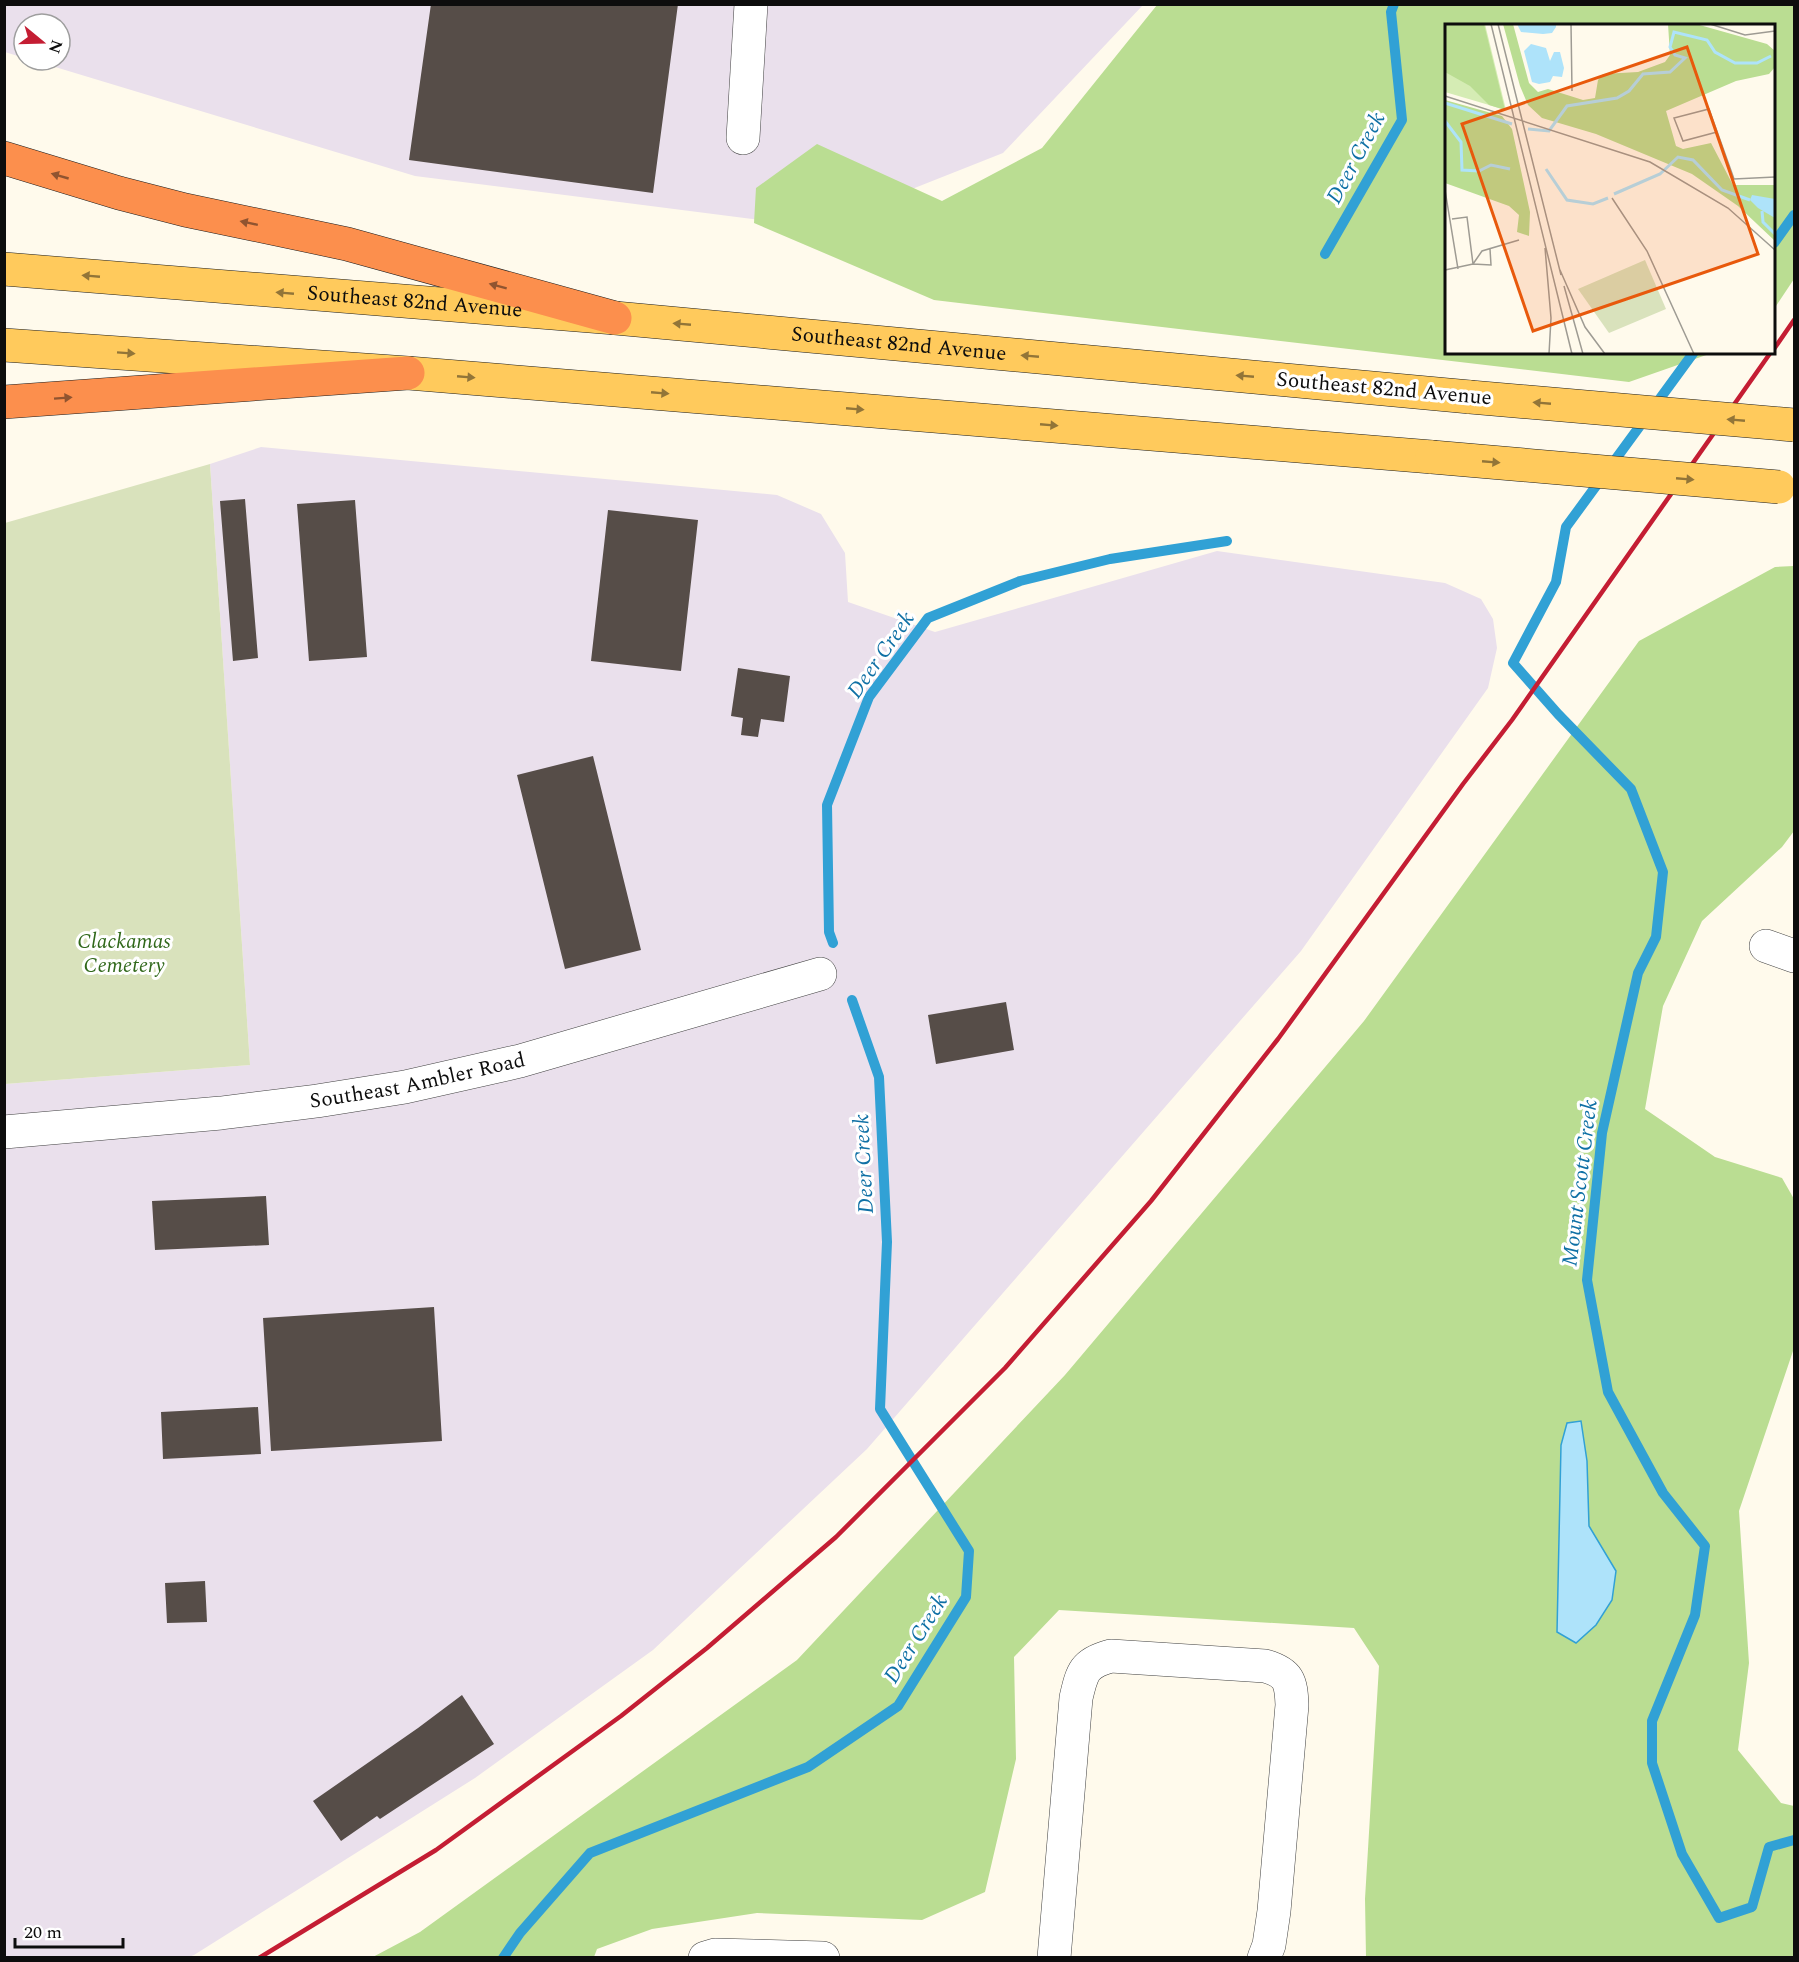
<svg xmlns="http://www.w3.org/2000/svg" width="1799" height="1962" viewBox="0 0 1799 1962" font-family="Spectral,serif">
	<rect width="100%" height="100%" fill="#fffaec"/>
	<!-- industrial -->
	<path fill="#eae0ec" d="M4,5H1143L1003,153L816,227L415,176L32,60H60V24H24V58L5,52Z
		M261,447L777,495L821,514L845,553L848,602L935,632L1217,551L1445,583L1481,599L1493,619L1497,648L1488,688L1301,951L867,1449L653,1650L475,1778L194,1955L186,1958H5V1084L250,1065L210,464Z"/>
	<!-- forest -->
	<path fill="#badd92" d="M1157,5H1794V279L1774,309V26H1446V352L1712,353L1629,382L934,300L754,223L756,188L817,144L942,201L1042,148Z
		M1794,566V831L1782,847L1702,921L1663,1006L1645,1109L1715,1157L1782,1178L1794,1199V1348L1739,1511L1749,1663L1738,1750L1781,1803L1794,1806V1957H1366L1365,1899L1379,1666L1354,1628L1059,1610L1014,1657L1016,1759L985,1892L922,1920L757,1913L652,1929L597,1949L594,1957L371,1958L420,1932L797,1660L1065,1375L1364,1021L1639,641L1775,567Z"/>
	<!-- cemetery -->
	<path fill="#d9e2bc" d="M210,464L250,1065L5,1084V523Z"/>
	<!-- water -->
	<path fill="#aee3fa" stroke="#31a1d5" stroke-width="1.5" d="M1581,1421L1587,1461L1589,1526L1616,1571L1612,1600L1596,1625L1576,1643L1557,1632L1561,1445L1567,1423Z"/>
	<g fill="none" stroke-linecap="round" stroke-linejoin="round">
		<!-- stream -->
		<path stroke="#31a1d5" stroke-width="10" d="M1774,243L1794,215
			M1325,254L1402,120L1391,12L1394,4
			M1694,352L1566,527L1556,582L1513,663L1558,714L1631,789L1663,872L1656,937L1638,973L1602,1133L1587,1280L1608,1392L1663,1493L1705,1546L1695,1615L1652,1721V1763L1682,1854L1719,1918L1752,1907L1769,1847L1794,1840
			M833,943L829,932L827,805L869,697L928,618L1020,581L1110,559L1227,541
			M503,1958L520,1933L590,1853L808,1767L898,1706L966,1597L969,1551L880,1409L887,1242L879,1077L852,1000"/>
	</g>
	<!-- building -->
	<path fill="#564d48" d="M431,4H678L653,193L409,160Z
		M245,499L258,658L233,661L220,501Z
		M355,500L367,657L309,661L297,504Z
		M608,510L698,520L681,671L591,661Z
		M738,668L790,676L784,722L761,719L758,737L741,735L743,718L731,716Z
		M593,756L641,950L565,969L517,775Z
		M1006,1002L1014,1050L936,1064L928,1015Z
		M266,1196L269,1245L155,1250L152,1201Z
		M434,1307L442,1441L271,1451L263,1318Z
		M258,1407L261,1454L163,1459L161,1412Z
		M205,1581L207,1622L167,1623L165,1583Z
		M462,1695L494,1744L380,1819L377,1816L341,1841L313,1801L418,1728Z"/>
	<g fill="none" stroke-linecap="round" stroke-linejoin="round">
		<!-- minor casing -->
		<g stroke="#404040" stroke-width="34">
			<g id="minor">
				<path d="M743,138L751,4"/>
				<path d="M1766,946L1794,956"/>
				<path id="s1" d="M4,1132L221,1113L317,1101L405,1087L520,1061L820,974"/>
				<path d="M705,1958L715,1955L823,1958"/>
				<path d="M1054,1958L1076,1698C1082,1672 1084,1663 1111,1656L1265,1666C1289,1673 1291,1681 1292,1705L1274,1911L1269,1945L1264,1958"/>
			</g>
		</g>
		<!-- major casing -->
		<g stroke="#1e1e1e" stroke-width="34">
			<g id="major">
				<path id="s2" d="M4,269L615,318L1470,397"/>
				<path d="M4,345L408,373L1432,457"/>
			</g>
		</g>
		<!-- highway casing -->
		<g stroke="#1e1e1e" stroke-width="34">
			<path id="highway" d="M4,158L119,193L185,210L347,244L615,318
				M4,402L408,373"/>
		</g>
		<!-- minor -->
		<use href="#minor" stroke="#fff" stroke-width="33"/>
		<!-- major -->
		<use href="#major" stroke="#ffca5c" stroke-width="33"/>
		<!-- highway -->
		<use href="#highway" stroke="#fc8f4d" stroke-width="33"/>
		<!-- rail -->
		<path stroke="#c41d33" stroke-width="4.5" d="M1774,349L1794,320
			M259,1958L436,1850L621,1716L707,1648L836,1537L1005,1368L1151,1201L1278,1039L1463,784L1512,720L1771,352"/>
		<!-- major-bridge casing -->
		<g stroke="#1e1e1e" stroke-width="34" stroke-linecap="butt">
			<path id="major-bridge" d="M1470,397L1794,425
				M1432,457L1779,487"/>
		</g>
		<!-- major-bridge -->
		<use href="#major-bridge" stroke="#ffca5c" stroke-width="33"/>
	</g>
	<!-- one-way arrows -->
	<defs><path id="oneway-solid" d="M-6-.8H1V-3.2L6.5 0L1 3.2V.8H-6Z" transform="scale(1.5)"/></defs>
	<g fill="#905430">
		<use href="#oneway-solid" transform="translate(60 176) rotate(-164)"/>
		<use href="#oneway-solid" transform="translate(249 223) rotate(-168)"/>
		<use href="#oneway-solid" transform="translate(498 286) rotate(-165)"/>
		<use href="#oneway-solid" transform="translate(63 398) rotate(-4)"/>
	</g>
	<g fill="#927538">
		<use href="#oneway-solid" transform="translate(91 276) rotate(-175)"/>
		<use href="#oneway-solid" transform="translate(285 293) rotate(-175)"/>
		<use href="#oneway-solid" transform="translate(682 324) rotate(-175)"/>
		<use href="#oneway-solid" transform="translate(126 353) rotate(4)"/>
		<use href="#oneway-solid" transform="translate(1030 356) rotate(-175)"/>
		<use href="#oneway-solid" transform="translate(1245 376) rotate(-175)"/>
		<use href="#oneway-solid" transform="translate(466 377) rotate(5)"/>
		<use href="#oneway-solid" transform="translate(660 393) rotate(5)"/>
		<use href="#oneway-solid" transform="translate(1542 403) rotate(-175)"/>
		<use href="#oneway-solid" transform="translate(855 409) rotate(5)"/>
		<use href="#oneway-solid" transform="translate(1736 420) rotate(-175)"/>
		<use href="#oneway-solid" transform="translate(1049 425) rotate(5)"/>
		<use href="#oneway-solid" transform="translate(1491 462) rotate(5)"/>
		<use href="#oneway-solid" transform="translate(1685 479) rotate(5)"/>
	</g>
	<g text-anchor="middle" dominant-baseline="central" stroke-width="6" stroke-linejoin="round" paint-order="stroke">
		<!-- street labels -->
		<g font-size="21" fill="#0d0d0d" stroke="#fff">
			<text stroke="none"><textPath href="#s2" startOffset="412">Southeast 82nd Avenue</textPath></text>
			<text stroke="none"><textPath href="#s2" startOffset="898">Southeast 82nd Avenue</textPath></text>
			<text transform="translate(1384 389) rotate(5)">Southeast 82nd Avenue</text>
			<text stroke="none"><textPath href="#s1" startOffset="417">Southeast Ambler Road</textPath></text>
		</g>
		<!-- park labels -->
		<g font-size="21" font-style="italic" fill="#30681a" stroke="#fff">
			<text x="124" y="942">Clackamas<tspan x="124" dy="24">Cemetery</tspan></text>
		</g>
		<!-- water labels -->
		<g font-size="22" font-style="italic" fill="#0f70a5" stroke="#fff">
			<text transform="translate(1356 158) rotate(-62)">Deer Creek</text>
			<text transform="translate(881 655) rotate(-55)">Deer Creek</text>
			<text transform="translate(864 1164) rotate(-93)">Deer Creek</text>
			<text transform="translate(1580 1183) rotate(-83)">Mount Scott Creek</text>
			<text transform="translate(916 1639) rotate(-58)">Deer Creek</text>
		</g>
	</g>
	<!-- overview -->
	<g transform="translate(1445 24)">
		<rect width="330" height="330" fill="#fffaec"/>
		<path d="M0,0H40L61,86L0,68Z" fill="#d5ecb4"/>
		<path d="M0,0H39L60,86L44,81L25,62L0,48ZM58,0H68L84,59L93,68L103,65L138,76L150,74L153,56L158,50L193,48L220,38L225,31L223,0H251L322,20L330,27V43L324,50L291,57L221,87L231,122L238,125L266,119L288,161H330V217L293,182L247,150L151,110L97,94L83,81L75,62ZM0,76L57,92L67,105L85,188L84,212L72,208L74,191L64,182L0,159Z" fill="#badd92"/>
		<path d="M200,236L221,285L164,309L133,265Z" fill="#d9e2bc"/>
		<path d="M72,0H111V3L107,9L98,10L76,8ZM86,20L101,24L105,37L109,28H115L119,44L117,53L108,52L105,58L94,60L87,58L79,27ZM307,171L330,175V194L313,184L305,176Z" fill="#aee3fa"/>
		<path fill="none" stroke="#aee3fa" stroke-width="3" d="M0,79L67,100M0,97L16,118L17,146L34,147L46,141L65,145M83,105L104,107L122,82L172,74L184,67L198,50L225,48L240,34L230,31L225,23L229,8L262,16L270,28L290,39H312L326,32M101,145L122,176L148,180L163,174M169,170L215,150L233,133L248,136L277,166L305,176M317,187L318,198L330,210"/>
		<path fill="none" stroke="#9e9b93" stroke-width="1.5" d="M46,0L127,330M53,0L116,251M126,0L127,67M265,0L300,11L330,7M0,72L205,138L283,184L330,226M272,108L238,117L229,94L264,85L289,155L330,153M0,166L13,245M167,174L202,227L249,330M7,195L22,193L28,240M100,224L106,294L104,330M28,240L37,227L74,216M28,240L46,241L45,225M0,246L28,240M115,246L140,303L160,330M119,262L138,330"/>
		<path fill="#e8590c" fill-opacity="0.15" stroke="#e8590c" stroke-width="3" d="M242,23L313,230L88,307L17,100Z"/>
		<rect width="330" height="330" fill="none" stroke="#0d0d0d" stroke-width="3"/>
	</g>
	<!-- border -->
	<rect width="1799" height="1962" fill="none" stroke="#0d0d0d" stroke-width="12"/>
	<!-- north arrow -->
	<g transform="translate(42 42) rotate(109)"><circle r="28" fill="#ffffff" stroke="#9e9e9e" stroke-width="1.5"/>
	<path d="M0-4.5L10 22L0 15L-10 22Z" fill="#c41d33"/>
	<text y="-9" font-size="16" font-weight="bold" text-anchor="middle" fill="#0d0d0d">N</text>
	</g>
	<!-- scale -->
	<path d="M15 1938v9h108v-9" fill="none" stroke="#0d0d0d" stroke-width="3"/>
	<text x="24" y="1938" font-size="18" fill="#0d0d0d" stroke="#ffffff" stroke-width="4.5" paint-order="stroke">20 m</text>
</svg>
